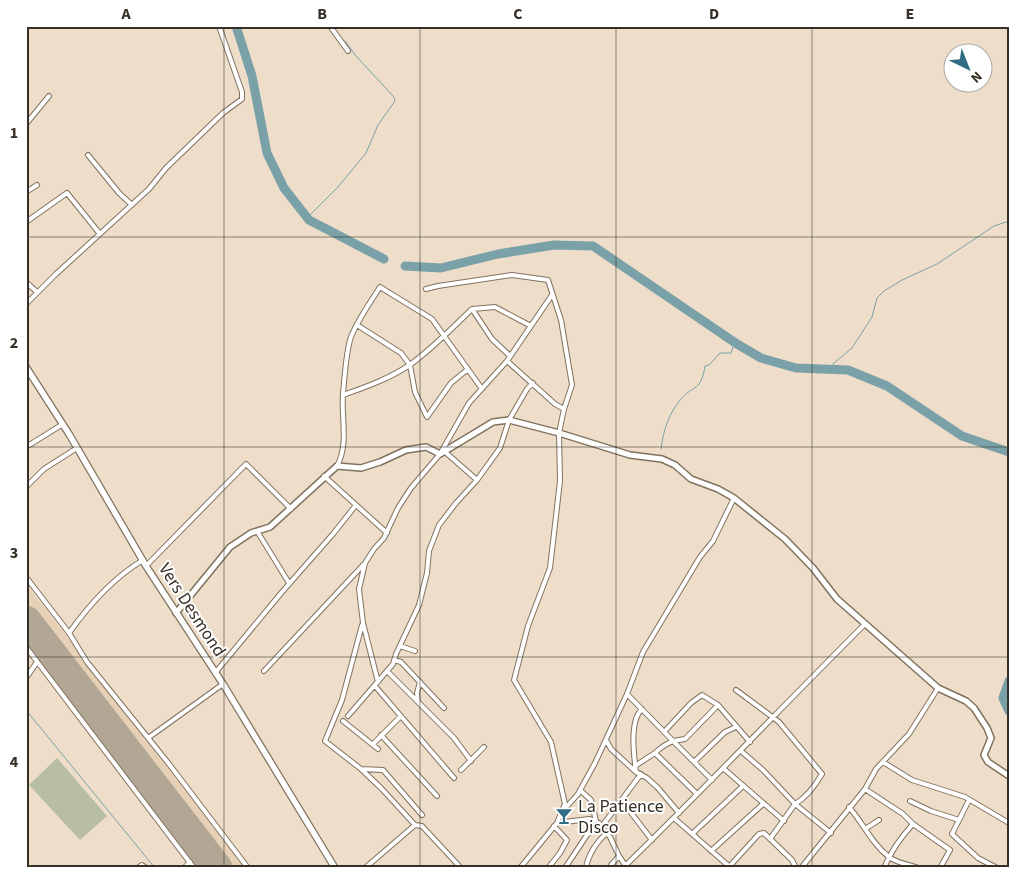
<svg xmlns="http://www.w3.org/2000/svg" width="1035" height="894" viewBox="0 0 1035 894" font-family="'Source Sans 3',sans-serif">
	<rect width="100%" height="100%" fill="#eedec9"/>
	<!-- built -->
	<path fill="#e6d1b6" d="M26,584L245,868H196L26,647Z"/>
	<!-- green -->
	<path fill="#b8bea4" d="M57,758L107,816L80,840L29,785Z"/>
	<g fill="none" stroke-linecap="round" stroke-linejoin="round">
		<!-- stream -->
		<path stroke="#7aa0a8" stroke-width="1" d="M307,218L338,187L366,153L378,125L395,101L394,97L356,56L345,41
			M830,370L834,363L852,348L872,317L877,298L884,291L902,280L937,264L994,226L1009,221
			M661,449C663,431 669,413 681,399C694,384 701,392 705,366L709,365L720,353H731L733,347L737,344
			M26,710L155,868"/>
		<!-- river -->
		<path stroke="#7aa0a8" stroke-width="9" d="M236,26L252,76L267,153L284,188L309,220L384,259
			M405,266L441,268L498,254L554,245L593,246L737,344L761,358L796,368L848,370L887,386L962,436L1009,452
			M1009,681L1003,698L1009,711"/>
		<!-- runway -->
		<path stroke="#b2a694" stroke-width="31" d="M26,621L217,868"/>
		<!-- minor casing -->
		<g stroke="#81725f" stroke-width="6">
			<path id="minor" d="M330,26L348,51
				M26,124L49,96
				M88,155L119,193L132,205
				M26,192L37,185
				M26,222L67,193L100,234
				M26,237V241
				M26,282L37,292
				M426,289L438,286L512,275L548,280L561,320L572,385L564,409L559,433L560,481L550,568L528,626L514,680L551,742L565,804L561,813
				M26,304L56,274L149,189L166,168L223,113L242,99V92L219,26
				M472,309L492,339L510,356
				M357,325L401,353L410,365L415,392L427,417L451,383L468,369
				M507,361L555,404L564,409
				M343,395C366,387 391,378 411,364C433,348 452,328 472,309L495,307L531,326
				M26,447L63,424
				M444,451L477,480
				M337,466C349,444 341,418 343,394C344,381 347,348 351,337C358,319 370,303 380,287L432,319L482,389
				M324,476L387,533
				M26,487L44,469L77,448
				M257,531L289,583
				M146,566L246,464L291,509
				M26,577L69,633L87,662L169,764L248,868
				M362,625L342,700L325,741L361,769L383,770L422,815
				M69,633C89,605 113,578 143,560
				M400,646L415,651
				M26,647L194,868
				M394,660L401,662L444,708
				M264,671L365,563
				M387,671L418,702
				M215,673L282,592L333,534L356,505
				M26,678L37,662
				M378,682L363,623L359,589L365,563L374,549L384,538L398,508L411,488L440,454L469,403L507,361L552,295
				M420,682L417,693L418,702L454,738L471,761
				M375,686L454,778
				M736,690L779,722L822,774C815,786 807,797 795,804L831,833
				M627,694L673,741L685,739L718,705
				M348,716L393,664L396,654L419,605L427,573L429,551L439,525L456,503L477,480L500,448L509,420L527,389L533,383
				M343,721L378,749
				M664,732L691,703L702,695L718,705L750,742
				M381,735L437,796
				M148,738L223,684
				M606,740L611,749L636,772L647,778L658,788L679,813
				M373,744L401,716
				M741,751L763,770L795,804L770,839
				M694,762L725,732L736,727
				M883,762L912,780L965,797L1009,823
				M635,766L655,753
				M723,768L784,821
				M361,769L381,788L415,825
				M461,770L484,747
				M636,772C634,756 629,721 642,709
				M865,789L903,814L913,824L950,850L940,868
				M580,790L591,800L596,821
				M697,794L655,753C661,747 666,744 673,741L712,780
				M969,800L952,834L978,858L997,868
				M622,801L652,840
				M910,801L931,811L959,820
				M849,807C863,823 872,844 889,857C897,863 909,865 919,868
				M674,818L731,868
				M557,823L589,819L596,821L610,837L619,856L627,868
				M602,826L641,774
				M865,829L879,820
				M692,834L743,786
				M711,851L763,804
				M626,865C707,786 785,704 865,624
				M137,868L142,865L146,868
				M184,868L190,862
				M365,868L415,825L422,826L461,868
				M520,868L557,823L561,813L578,794L595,763L627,694L643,652L700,557L713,541L734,498
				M548,868L560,853L567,840L554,826
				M565,868L587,835L599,823
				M586,868C588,855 597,841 607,833
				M611,868V865L619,856
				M728,868L759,834L764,833L792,860L796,868
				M801,868L865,789L876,769L909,734L938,688
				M884,868C891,851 901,837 913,824"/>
		</g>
		<!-- tertiary casing -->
		<g stroke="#81725f" stroke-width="8">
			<path id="tertiary" d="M176,613L230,547L251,533L270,527L337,466L361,468L380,462L406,450L426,447L440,454L493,422L509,420L559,433L630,455L662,459L675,465L691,479L718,489L734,498L785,539L813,568L837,599L938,688L966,701L974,708L987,728L991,738L984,755L988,762L1009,776"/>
		</g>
		<!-- secondary casing -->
		<g stroke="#81725f" stroke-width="8">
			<path id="secondary" d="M26,367L69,434L146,566L223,684L335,868"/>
		</g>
		<!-- minor -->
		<use href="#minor" stroke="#fff" stroke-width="4"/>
		<!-- tertiary -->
		<use href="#tertiary" stroke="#fff" stroke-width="5"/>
		<!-- secondary -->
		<use href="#secondary" stroke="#fff" stroke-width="5.5"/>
	</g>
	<!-- grid -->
	<path fill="none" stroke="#352f26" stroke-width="1" stroke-opacity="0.55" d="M224,26V868M420,26V868M616,26V868M812,26V868M26,237H1009M26,447H1009M26,657H1009"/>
	<!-- icons -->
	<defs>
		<g id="bar-bare" transform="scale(1.35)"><path d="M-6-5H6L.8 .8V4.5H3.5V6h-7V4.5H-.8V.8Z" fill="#2e6d82" stroke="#fff" stroke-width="2.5" paint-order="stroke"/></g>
	</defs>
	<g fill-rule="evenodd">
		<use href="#bar-bare" x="564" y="816"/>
	</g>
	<g text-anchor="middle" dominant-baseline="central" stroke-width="4" stroke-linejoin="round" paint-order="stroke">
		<!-- street labels -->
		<g font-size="18" fill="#352f26" stroke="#fff">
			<text transform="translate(192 610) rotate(57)">Vers Desmond</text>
		</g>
		<!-- poi labels -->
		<g font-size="18" fill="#352f26" stroke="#fff" text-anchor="start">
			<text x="578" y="806">La Patience<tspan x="578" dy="21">Disco</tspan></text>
		</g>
	</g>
	<!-- border -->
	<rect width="1035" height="894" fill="none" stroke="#ffffff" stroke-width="55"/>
	<!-- north arrow -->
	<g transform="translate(968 68) rotate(137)"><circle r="24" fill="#ffffff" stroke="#aeaca8"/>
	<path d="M0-4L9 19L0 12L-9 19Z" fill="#2e6d82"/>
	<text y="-8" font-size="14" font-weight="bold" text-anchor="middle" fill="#352f26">N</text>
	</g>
	<rect x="28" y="28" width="980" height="838" fill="none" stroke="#352f26" stroke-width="2"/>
	<g font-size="16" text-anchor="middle" font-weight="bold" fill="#352f26">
		<text x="126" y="19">A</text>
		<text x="322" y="19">B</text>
		<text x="518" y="19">C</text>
		<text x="714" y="19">D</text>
		<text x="910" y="19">E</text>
		<text x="14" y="138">1</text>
		<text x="14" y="348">2</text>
		<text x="14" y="558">3</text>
		<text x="14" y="767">4</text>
	</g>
</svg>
